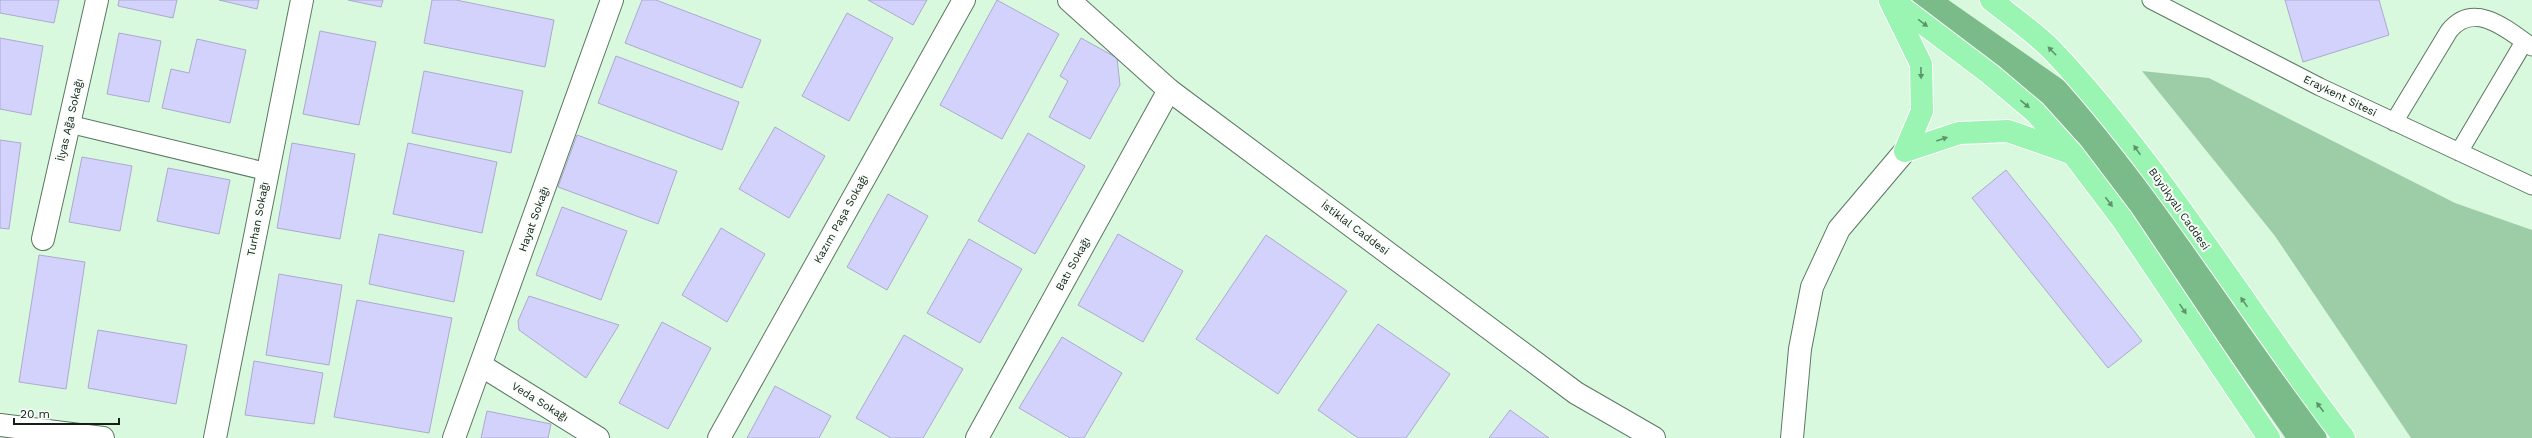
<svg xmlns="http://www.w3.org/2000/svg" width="2532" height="438" viewBox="0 0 2532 438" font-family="'Work Sans',sans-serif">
	<rect width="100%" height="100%" fill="#d9f9df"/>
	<!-- green -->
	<path fill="#9ccda6" d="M2142,71L2209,78L2455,203L2532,230V438H2411L2275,236Z"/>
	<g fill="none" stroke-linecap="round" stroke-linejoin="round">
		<!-- canal -->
		<path stroke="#7bba89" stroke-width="37" d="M1916,0L2075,111L2177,250L2308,438"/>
	</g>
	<!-- building -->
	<path fill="#d3d2fc" stroke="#acaacd" d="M0,0H59L54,23L0,13Z
		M119,0H177L173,18L118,6Z
		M219,0H259L257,9Z
		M348,0H383L381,7Z
		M432,0H456L554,20L545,67L424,43Z
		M642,0H656L761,40L742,88L625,43Z
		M868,0H927L913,25Z
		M997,0L1059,34L1002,139L940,105Z
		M2285,0H2379L2389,35L2303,62Z
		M847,13L893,38L849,121L802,96Z
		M320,31L376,42L359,125L303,114Z
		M119,33L161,41L149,102L107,94Z
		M0,38L43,46L31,115L0,109Z
		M1081,38L1117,58L1120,85L1090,139L1049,117L1068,81L1060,76Z
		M197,39L246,50L230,123L162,108L171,69L189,73Z
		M616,56L739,102L722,150L598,103Z
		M424,71L523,91L511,153L412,133Z
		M775,127L825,156L789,218L739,189Z
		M1028,133L1085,166L1035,254L978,221Z
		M577,135L677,171L658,224L558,187Z
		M0,140L21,143L9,229L0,228Z
		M292,143L355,154L340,239L277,228Z
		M408,143L497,162L482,233L393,214Z
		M82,157L132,166L120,231L69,222Z
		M168,168L230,180L219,234L157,221Z
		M2006,170L2142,341L2108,368L1972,198Z
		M888,194L928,216L887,290L847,267Z
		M562,207L627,231L601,300L536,275Z
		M721,228L765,254L727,322L682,295Z
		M379,234L464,251L454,302L369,284Z
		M1118,234L1183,271L1143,342L1078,305Z
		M1266,235L1347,291L1278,394L1196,339Z
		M969,239L1022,269L980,343L927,313Z
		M39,255L85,262L66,389L19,382Z
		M279,274L342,285L329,365L266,355Z
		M529,296L619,325L586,378L519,330L518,321Z
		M357,300L452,318L429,433L334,417Z
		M662,322L711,348L668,429L619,403Z
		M1378,324L1450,374L1406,438H1358L1318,410Z
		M98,330L187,345L176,404L88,388Z
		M904,335L963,369L923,438H891L856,418Z
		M1062,337L1122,373L1084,438H1070L1019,408Z
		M254,361L323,373L314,424L245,415Z
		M775,386L831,416L819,438H747Z
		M1510,410L1549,438H1489Z
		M487,411L551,424L548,438H481Z"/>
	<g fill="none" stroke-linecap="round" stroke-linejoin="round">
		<!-- service casing -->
		<g stroke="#5b7861" stroke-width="19">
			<path id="service" d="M2151,0L2320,87L2532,186
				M2394,122L2449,31C2474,0 2507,29 2532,47
				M69,124L268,172
				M2459,152L2524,42"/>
		</g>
		<!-- minor casing -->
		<g stroke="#5b7861" stroke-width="24">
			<path id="minor" d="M43,239L97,0
				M482,366L598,438
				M0,425L103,438
				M215,438L302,0
				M454,438L612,0
				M719,438L964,0
				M977,438L1169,90"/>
		</g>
		<!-- tertiary casing -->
		<g stroke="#5b7861" stroke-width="24">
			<path id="tertiary" d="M1069,0L1169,90L1576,393L1654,438"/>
		</g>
		<!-- secondary casing -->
		<g stroke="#5b7861" stroke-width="24">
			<path id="secondary" d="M1792,438L1800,349L1812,287L1839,229L1905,151"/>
		</g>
		<!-- trunk casing -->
		<g stroke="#fff" stroke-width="24">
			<path id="trunk" d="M1892,0L1990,74L2035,112L2072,153L2122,219L2269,438
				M1991,0C2011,16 2034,32 2052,50C2163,168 2246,310 2344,438
				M1890,1L1921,64L1922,111L1905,151
				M1905,151L1959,133L2008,131L2071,153"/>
		</g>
		<!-- service -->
		<use href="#service" stroke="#fff" stroke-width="17"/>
		<!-- minor -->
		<use href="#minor" stroke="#fff" stroke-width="22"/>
		<!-- tertiary -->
		<use href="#tertiary" stroke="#fff" stroke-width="22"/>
		<!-- secondary -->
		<use href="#secondary" stroke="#fff" stroke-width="22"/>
		<!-- trunk -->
		<use href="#trunk" stroke="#9af4b2" stroke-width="22"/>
	</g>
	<!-- one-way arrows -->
	<defs><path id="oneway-solid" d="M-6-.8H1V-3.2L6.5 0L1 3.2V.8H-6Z"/></defs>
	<g fill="#5e946c">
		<use href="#oneway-solid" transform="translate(1923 23) rotate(37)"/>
		<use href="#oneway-solid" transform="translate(2052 51) rotate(-134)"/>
		<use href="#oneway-solid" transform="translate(1921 73) rotate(89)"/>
		<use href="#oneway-solid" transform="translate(2025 104) rotate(40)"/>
		<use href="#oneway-solid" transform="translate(1942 139) rotate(-19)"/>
		<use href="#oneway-solid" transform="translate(2137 150) rotate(-125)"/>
		<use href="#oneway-solid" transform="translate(2109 202) rotate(53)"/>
		<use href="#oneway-solid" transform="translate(2244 302) rotate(-125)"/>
		<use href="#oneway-solid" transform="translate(2183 309) rotate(56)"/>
		<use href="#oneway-solid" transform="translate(2320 407) rotate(-127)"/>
	</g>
	<g text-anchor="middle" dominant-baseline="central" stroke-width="4" stroke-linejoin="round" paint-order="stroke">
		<!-- street labels -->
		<g font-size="11" fill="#141f16" stroke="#f8fef9">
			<text transform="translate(2340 96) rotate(26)">Eraykent Sitesi</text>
			<text transform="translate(70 120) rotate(-77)">İlyas Ağa Sokağı</text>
			<text transform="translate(2179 209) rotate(55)">Büyükyalı Caddesi</text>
			<text transform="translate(258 219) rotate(-79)">Turhan Sokağı</text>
			<text transform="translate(534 219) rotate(-70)">Hayat Sokağı</text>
			<text transform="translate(841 219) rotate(-61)">Kazım Paşa Sokağı</text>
			<text transform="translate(1355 228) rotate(37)">İstiklal Caddesi</text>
			<text transform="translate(1073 264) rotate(-61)">Batı Sokağı</text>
			<text transform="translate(540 402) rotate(32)">Veda Sokağı</text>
		</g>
	</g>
	<!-- scale -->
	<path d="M14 418v6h105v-6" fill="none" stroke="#141f16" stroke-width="2"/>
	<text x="20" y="418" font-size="12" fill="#141f16" stroke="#f8fef9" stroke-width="3" paint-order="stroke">20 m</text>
</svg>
